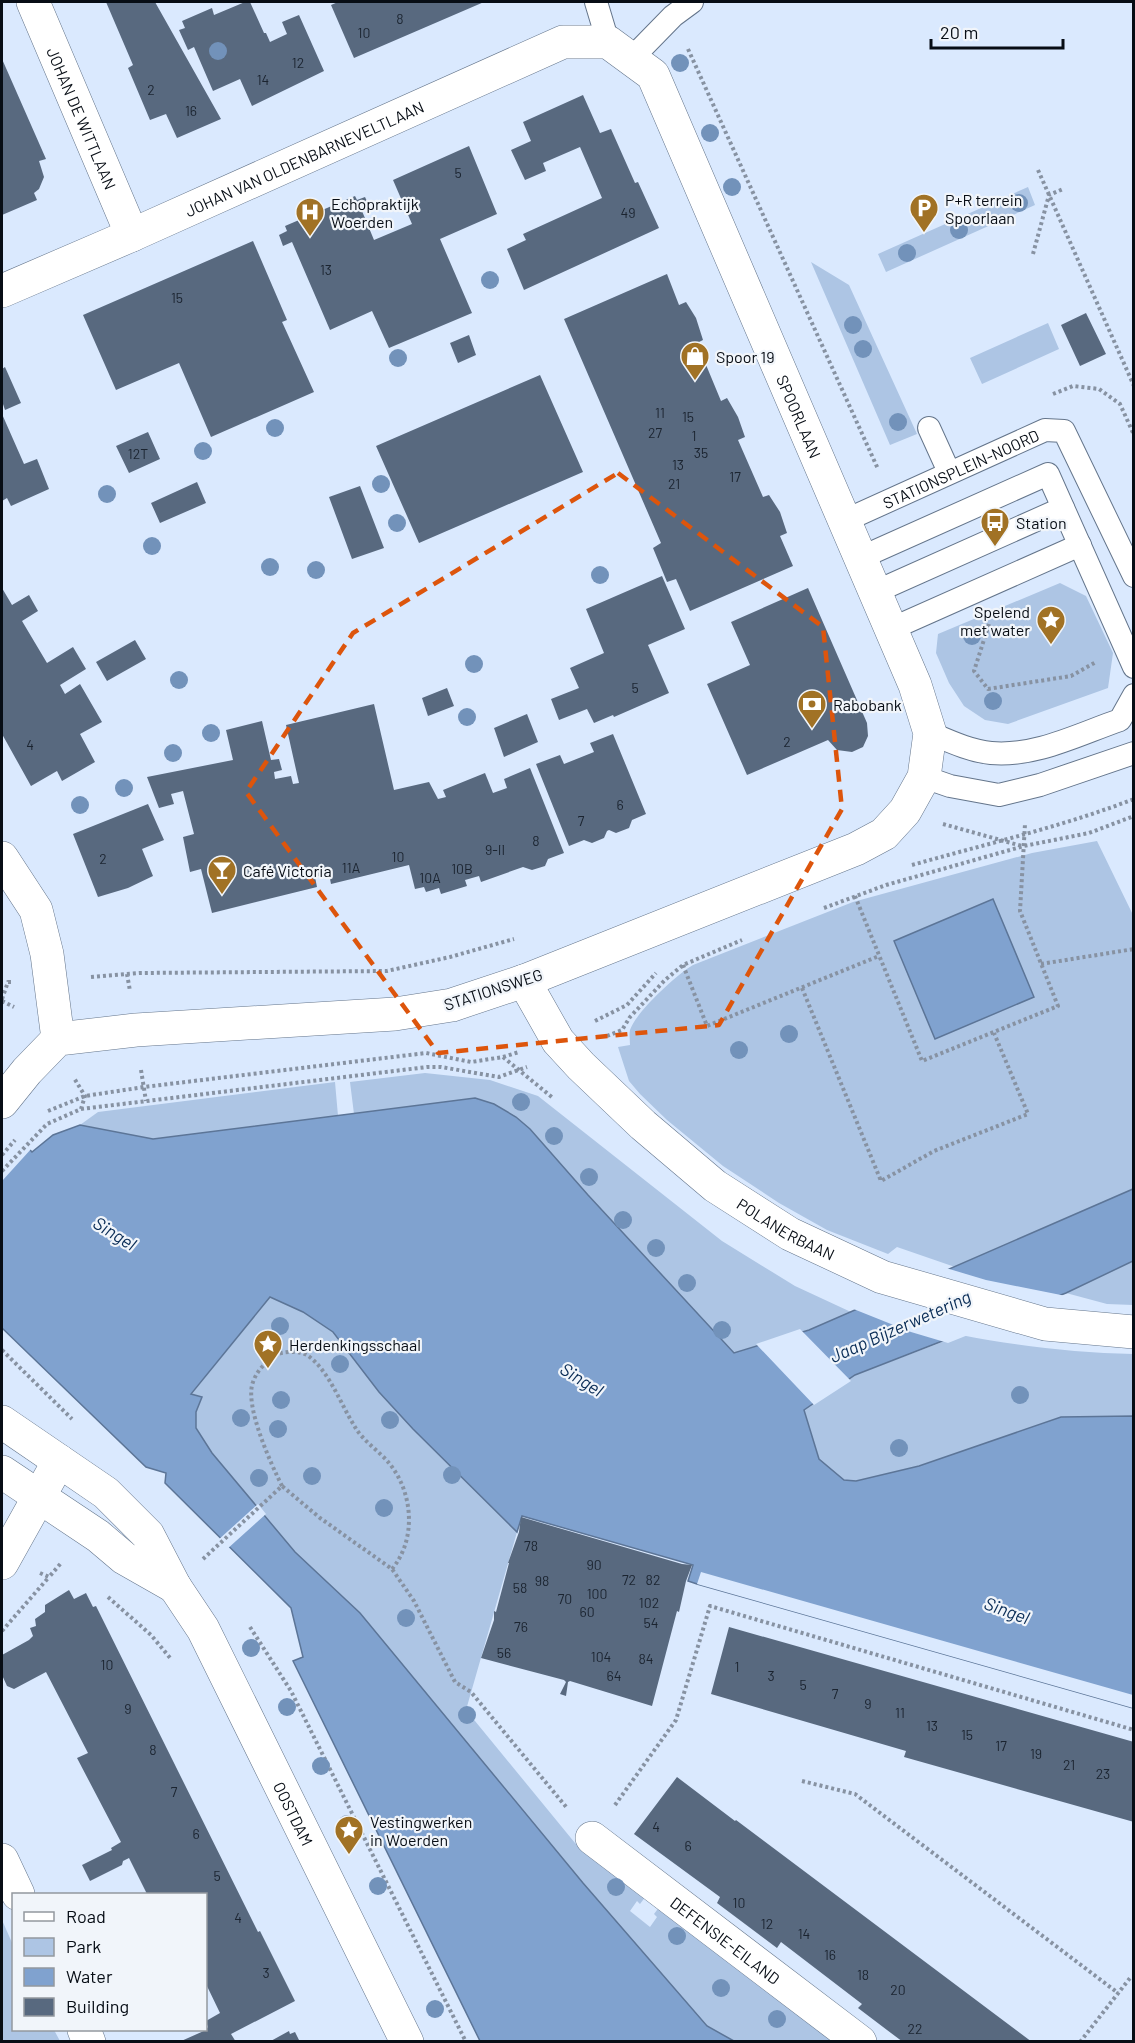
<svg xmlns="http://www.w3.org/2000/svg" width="1135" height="2043" viewBox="0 0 1135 2043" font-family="Barlow,sans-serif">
	<rect width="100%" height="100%" fill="#dae9fe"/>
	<!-- green -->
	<path fill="#adc5e4" d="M1028,187L1035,205L886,272L878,254Z
		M811,262L849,285L917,434L890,445Z
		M1048,323L1059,349L982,384L970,358Z
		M1060,583L1086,596L1113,653L1108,688L1008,724L985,720L964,706L949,683L936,653L938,634Z
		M1097,841L1133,915V1189L955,1267L897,1247L888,1254L827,1230L779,1203L723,1166L667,1120L640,1094L629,1081L618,1047L630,1045C630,1040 629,1035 630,1030C636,1012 676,975 693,965L853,902L1032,853Z
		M425,1073L490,1080L538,1096L722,1241L795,1286L851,1312L809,1330L734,1353L588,1195L530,1129L475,1098L354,1114L350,1082Z
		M335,1082L338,1116L152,1139L80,1125L98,1112Z
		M1133,1261V1305L1107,1304L1066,1293Z
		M271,1296L303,1312L333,1332L379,1392L413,1429L517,1532L466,1710L575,1843L646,1896L640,1904L637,1901L630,1911L650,1927L657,1917L654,1914L660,1906L840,2041H734L707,2026L583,1883L360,1613L295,1552L212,1453L196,1428V1412L202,1398L191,1395Z
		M961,1335C1018,1346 1076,1353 1133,1354V1416L1061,1417L919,1466L856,1481L844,1480L819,1459L804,1410L855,1375Z
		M2,1920L13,1945L14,2030H54L60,2041H2Z"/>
	<!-- water -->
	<path fill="#80a2cf" stroke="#5c7597" stroke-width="1.5" d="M993,899L1034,997L935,1039L894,941Z
		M475,1098L494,1104L516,1117L530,1129L588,1195L734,1353L809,1330L1133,1189V1261L1066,1293L855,1375L804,1410L819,1459L844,1480L856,1481L919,1466L1061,1417L1133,1416V1708L697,1584L688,1581L693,1565L522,1516L517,1532L413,1429L379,1392L333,1332L303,1312L270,1297L191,1394L202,1397L196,1412V1428L212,1453L295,1552L360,1613L583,1883L707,2026L734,2041H480L293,1661L303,1657L291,1608L165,1483L166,1473L146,1467L2,1328V1120L32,1152L53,1135L80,1125L153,1139Z"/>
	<!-- pier -->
	<path fill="#dae9fe" d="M2,1117L32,1148L2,1181Z
		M946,1268L986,1280L1066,1296L948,1343L911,1332L851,1308Z
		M800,1329L851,1381L814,1405L756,1344Z
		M258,1504L266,1514L226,1550L217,1541Z
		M701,1572L1133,1695V1708L697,1584Z"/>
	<!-- building -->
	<path fill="#58697f" d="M106,2H155L221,119L177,138L166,114L150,120L128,68L133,65Z
		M245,2H250L264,33H266L270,42L287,34L282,22L299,15L324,71L252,106L240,79L213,91L194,47L188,50L179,30L185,28L182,21L212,8L214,15Z
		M338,2H484L354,58L331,5Z
		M2,59L46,159L39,161L44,177L39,189L34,193L37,200L2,215Z
		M583,95L600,133L611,129L635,183L638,182L659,228L524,290L507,249L526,240L523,234L602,198L580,147L543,163L546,171L525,180L511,150L531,141L523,122Z
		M469,146L497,214L440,239L472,313L389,348L372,311L330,330L292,242L283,246L279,235L287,231L285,226L355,196L357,200L365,197L370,208L362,211L374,240L412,224L393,180Z
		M253,241L287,320L282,322L283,324L314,392L211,437L179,363L116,390L83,315Z
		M667,274L679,305L686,302L696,318L703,340L697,343L721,401L727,398L738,417L745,437L738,440L763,497L769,495L780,512L787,533L780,536L793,566L690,611L676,579L667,582L653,548L661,543L564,319Z
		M1086,313L1106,354L1080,366L1061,325Z
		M469,335L476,355L458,363L450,343Z
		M5,367L21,403L5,410L2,401V369Z
		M540,375L583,472L419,543L376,446Z
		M2,414L24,464L37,459L49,489L11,506L7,498L2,501Z
		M148,432L160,459L129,473L116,446Z
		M197,482L206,503L160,523L151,503Z
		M360,486L384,548L352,559L329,497Z
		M662,576L685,629L648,645L669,693L614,717L613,715L594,723L587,709L559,720L551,699L579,688L570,668L604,653L586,609Z
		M2,588L12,605L29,595L38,611L22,621L47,663L73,647L86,669L60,685L65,694L80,684L102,722L80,734L95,762L62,781L57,771L31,786L2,734Z
		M808,588L867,723L868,736L863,747L852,752L837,750L828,740L747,775L707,684L750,665L731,622Z
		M135,640L146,659L107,681L96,662Z
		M447,688L454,706L428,716L422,698Z
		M374,704L394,790L429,782L438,799L446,797L443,790L485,773L493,793L507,788L504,779L530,768L564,853L548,859L545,866L532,870L523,867L481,882L479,876L465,880L467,886L441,894L439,888L426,892L424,887L415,889L409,865L331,884L329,874L315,877L317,887L212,913L201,869L190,872L183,837L194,834L183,791L171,794L174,804L159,808L147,777L233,760L226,730L262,721L271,760L279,759L282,770L274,772L275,779L291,776L293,784L299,783L286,725Z
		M527,714L538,742L504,757L494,728Z
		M613,734L646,814L632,820L629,828L616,833L609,830L607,831L604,838L592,843L584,840L569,846L536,764L560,755L564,764L594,752L590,743Z
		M148,804L164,840L142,849L153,876L128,888L98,897L73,834Z
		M521,1517L682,1564L692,1565L686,1581L679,1612L677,1611L652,1706L570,1681L568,1682L566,1696L560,1694L566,1682L564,1680L481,1658L494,1620V1611L496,1612L509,1563H508L519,1532Z
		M69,1590L74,1599L86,1593L93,1607L96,1606L258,1932L260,1931L295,2001L231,2034L236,2042H179L206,2030L208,2027L206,2021L220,2013L206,1984V1894H147L129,1858L123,1861L122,1865L90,1881L82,1865L112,1850L111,1848L121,1842L77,1758L88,1753L46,1672L14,1689L7,1686L2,1675V1655L29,1640L33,1636L30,1628L36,1626L35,1619L45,1612V1605Z
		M729,1627L1134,1742V1822L904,1757L906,1751L711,1694Z
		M677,1777L735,1821L736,1820L1032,2042H903L887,2030L858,2008L862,2004L781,1942L777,1948L717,1903L720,1897L634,1834Z
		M289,2031L290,2034L295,2032L300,2042H269Z"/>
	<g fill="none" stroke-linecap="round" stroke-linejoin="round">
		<!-- lane casing -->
		<g stroke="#64758b" stroke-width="24">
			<g id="lane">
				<path d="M596,2L608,42"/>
				<path d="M631,59L673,16L692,2"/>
				<path d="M929,428L949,472"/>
				<path id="s1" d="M844,521L1045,430L1064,431L1134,576"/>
				<path d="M860,558L1048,474L1134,667"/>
				<path d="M875,592L1063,508"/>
				<path d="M891,629L1080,545"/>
				<path d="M930,733C949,741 970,751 991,753C1036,757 1079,734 1120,720L1134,695"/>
				<path d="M924,777L950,786L999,795L1040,785L1134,753"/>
			</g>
		</g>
		<!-- street casing -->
		<g stroke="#64758b" stroke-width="34">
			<g id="street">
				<path id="s2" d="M33,2L132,235"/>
				<path d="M2,1563L59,1461"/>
				<path id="s3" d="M592,1838L860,2042"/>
				<path d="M2,1860L18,1894"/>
				<path d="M84,2030L89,2042"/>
			</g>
		</g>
		<!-- secondary casing -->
		<g stroke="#64758b" stroke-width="34">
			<g id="secondary">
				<path id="s4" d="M2,291L132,235L563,42H608L653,75L915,685L930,733L924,777L905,811L884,834L856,849L524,981L452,1005L395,1014L136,1030L58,1039L27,1071L2,1102"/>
				<path d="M2,858L36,910L47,954L58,1039"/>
				<path id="s5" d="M524,981L558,1041L581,1066L643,1125L715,1186L790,1234L882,1277L1045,1324L1134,1332"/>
				<path id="s6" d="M2,1422L106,1493L148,1535L175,1587L203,1629L407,2042"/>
				<path d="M2,1472L98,1536L124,1558L175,1587"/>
			</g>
		</g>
		<!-- path -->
		<path stroke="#8792a2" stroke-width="4" stroke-dasharray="3 3" stroke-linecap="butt" d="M688,49L878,469
			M1038,170L1134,386
			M1033,254L1049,195L1063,189
			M1053,394L1073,386L1099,389L1120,404L1134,435
			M989,624L974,671L988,689L1071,676L1096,662
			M943,824L1022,846
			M912,865C986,844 1061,827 1134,799
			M855,896L922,1061L1058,1006L1020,911L1025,824
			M824,908L886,885L1024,846L1089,833L1134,816
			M1041,964L1134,949
			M683,965L707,1026L879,956
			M127,974L130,991
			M91,977L140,973L387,971L450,957L514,939
			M802,988L881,1181L934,1151L1028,1114L994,1033
			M2,999L8,982H11
			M2,1001L14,1007
			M595,1021L627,1005L656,973
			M607,1036L622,1030L630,1017L665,980L683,965L742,940
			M503,1057L553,1098
			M141,1070L146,1101
			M81,1109L427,1067H441L499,1077L527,1067
			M48,1111L85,1096L144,1087L426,1053L471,1062L503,1057L519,1052
			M2,1155L15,1140
			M2,1171L47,1124L81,1109L85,1096L74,1078
			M2,1350L72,1419
			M282,1486C271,1464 244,1405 253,1382C257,1370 266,1362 276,1355C283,1351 300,1351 307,1355C329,1370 341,1405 355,1427C363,1441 379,1451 389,1463C413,1492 417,1539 392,1569
			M203,1559L282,1486L320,1518L392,1569L414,1601L455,1682L471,1692L567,1808
			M40,1573L49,1577L62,1562
			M108,1597L151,1635L171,1659
			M250,1627L291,1691L466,2042
			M2,1631L49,1577
			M802,1781L855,1794L1118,1993
			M615,1805L676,1720L710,1606L1134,1730
			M1080,2042L1130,1978L1134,1977"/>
		<!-- lane -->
		<use href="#lane" stroke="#fff" stroke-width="22"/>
		<!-- street -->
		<use href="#street" stroke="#fff" stroke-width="33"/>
		<!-- secondary -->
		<use href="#secondary" stroke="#fff" stroke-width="33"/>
	</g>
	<!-- trees -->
	<g fill="#7292ba">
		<circle cx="218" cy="51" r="9"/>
		<circle cx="680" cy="63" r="9"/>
		<circle cx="710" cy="133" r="9"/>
		<circle cx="732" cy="187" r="9"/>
		<circle cx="1019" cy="203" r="9"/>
		<circle cx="959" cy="230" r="9"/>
		<circle cx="907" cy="253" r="9"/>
		<circle cx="490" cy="280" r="9"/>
		<circle cx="853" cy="325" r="9"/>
		<circle cx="863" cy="349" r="9"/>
		<circle cx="398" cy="358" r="9"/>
		<circle cx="898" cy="422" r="9"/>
		<circle cx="275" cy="428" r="9"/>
		<circle cx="203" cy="451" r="9"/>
		<circle cx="381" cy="484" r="9"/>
		<circle cx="107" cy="494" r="9"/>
		<circle cx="397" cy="523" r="9"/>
		<circle cx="152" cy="546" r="9"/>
		<circle cx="270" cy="567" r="9"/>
		<circle cx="316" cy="570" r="9"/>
		<circle cx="600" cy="575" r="9"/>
		<circle cx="972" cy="636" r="9"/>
		<circle cx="474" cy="664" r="9"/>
		<circle cx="179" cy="680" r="9"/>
		<circle cx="993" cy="701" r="9"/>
		<circle cx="467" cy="717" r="9"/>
		<circle cx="211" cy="733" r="9"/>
		<circle cx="173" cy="753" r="9"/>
		<circle cx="124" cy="788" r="9"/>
		<circle cx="80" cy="805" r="9"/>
		<circle cx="789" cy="1034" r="9"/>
		<circle cx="739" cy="1050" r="9"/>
		<circle cx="521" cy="1102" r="9"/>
		<circle cx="554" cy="1136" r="9"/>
		<circle cx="589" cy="1177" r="9"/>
		<circle cx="623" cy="1220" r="9"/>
		<circle cx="656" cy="1248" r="9"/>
		<circle cx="687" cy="1283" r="9"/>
		<circle cx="280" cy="1326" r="9"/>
		<circle cx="722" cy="1330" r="9"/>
		<circle cx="340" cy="1364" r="9"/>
		<circle cx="1020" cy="1395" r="9"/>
		<circle cx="281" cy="1400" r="9"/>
		<circle cx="241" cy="1418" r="9"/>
		<circle cx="390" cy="1420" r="9"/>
		<circle cx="278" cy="1429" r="9"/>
		<circle cx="899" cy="1448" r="9"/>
		<circle cx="452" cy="1475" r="9"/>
		<circle cx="312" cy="1476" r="9"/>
		<circle cx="259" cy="1478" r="9"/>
		<circle cx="384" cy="1508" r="9"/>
		<circle cx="406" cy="1618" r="9"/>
		<circle cx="251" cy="1648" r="9"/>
		<circle cx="287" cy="1707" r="9"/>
		<circle cx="467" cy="1715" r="9"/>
		<circle cx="321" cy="1766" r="9"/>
		<circle cx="347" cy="1824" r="9"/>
		<circle cx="378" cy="1886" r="9"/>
		<circle cx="616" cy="1887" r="9"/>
		<circle cx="677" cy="1936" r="9"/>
		<circle cx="721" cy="1988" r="9"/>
		<circle cx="435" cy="2009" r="9"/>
		<circle cx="777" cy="2019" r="9"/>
	</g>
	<!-- marked area -->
	<path fill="none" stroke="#dd550c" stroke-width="4.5" stroke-dasharray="12 8" stroke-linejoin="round" d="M618,473L823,627L842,809L719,1025L438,1053L246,792L353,633Z"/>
	<!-- icons -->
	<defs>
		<g id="parking-pin" transform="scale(1.5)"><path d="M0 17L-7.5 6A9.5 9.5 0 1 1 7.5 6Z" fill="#a17225" stroke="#f1f5fa"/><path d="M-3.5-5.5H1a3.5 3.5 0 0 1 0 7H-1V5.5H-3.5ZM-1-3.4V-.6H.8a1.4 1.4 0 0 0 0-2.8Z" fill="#fff"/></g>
		<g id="hospital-pin" transform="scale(1.5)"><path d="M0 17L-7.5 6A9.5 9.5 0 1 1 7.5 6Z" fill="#a17225" stroke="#f1f5fa"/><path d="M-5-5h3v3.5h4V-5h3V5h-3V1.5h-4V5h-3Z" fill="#fff"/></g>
		<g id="shop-pin" transform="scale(1.5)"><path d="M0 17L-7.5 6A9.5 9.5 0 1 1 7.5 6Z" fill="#a17225" stroke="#f1f5fa"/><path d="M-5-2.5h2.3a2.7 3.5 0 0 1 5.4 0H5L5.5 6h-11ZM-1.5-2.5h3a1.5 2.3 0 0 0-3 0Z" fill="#fff"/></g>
		<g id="bus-pin" transform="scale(1.5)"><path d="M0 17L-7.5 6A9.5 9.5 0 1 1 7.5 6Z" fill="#a17225" stroke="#f1f5fa"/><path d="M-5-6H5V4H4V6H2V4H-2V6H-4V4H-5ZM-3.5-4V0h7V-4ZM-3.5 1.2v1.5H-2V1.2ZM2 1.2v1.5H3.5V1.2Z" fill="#fff"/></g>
		<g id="sight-pin" transform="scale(1.5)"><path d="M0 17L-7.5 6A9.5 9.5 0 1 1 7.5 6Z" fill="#a17225" stroke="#f1f5fa"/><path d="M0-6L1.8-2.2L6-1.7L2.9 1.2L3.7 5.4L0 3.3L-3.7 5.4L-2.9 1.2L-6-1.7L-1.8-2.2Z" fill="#fff"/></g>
		<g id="bank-pin" transform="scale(1.5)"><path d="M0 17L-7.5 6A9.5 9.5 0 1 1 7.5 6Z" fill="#a17225" stroke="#f1f5fa"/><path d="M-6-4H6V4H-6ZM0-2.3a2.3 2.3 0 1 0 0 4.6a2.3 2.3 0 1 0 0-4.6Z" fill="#fff"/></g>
		<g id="bar-pin" transform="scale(1.5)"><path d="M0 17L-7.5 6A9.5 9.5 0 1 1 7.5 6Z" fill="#a17225" stroke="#f1f5fa"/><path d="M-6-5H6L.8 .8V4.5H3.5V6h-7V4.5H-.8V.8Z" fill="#fff"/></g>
	</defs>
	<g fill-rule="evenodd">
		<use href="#parking-pin" x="924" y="208"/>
		<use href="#hospital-pin" x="310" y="212"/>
		<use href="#shop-pin" x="695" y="356"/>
		<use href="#bus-pin" x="995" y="522"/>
		<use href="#sight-pin" x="1051" y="620"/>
		<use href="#bank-pin" x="812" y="704"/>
		<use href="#bar-pin" x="222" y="870"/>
		<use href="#sight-pin" x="268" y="1344"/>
		<use href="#sight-pin" x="349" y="1830"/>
	</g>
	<g text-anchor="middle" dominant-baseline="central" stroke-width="4.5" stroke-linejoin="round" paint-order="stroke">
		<!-- number labels -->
		<g font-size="14" fill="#1b2430">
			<text x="400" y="18">8</text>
			<text x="364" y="32">10</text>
			<text x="298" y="62">12</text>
			<text x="263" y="79">14</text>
			<text x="151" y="89">2</text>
			<text x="191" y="110">16</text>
			<text x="458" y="172">5</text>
			<text x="628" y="212">49</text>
			<text x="326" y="269">13</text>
			<text x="177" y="297">15</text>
			<text x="660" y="412">11</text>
			<text x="688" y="416">15</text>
			<text x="655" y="432">27</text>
			<text x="694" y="435">1</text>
			<text x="701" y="452">35</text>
			<text x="138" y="453">12T</text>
			<text x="678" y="464">13</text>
			<text x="735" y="476">17</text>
			<text x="674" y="483">21</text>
			<text x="635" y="687">5</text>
			<text x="787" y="741">2</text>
			<text x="30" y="744">4</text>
			<text x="620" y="804">6</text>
			<text x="581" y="820">7</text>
			<text x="536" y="840">8</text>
			<text x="495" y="849">9-II</text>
			<text x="398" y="856">10</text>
			<text x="103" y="858">2</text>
			<text x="351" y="867">11A</text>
			<text x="462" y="868">10B</text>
			<text x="430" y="877">10A</text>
			<text x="531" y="1545">78</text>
			<text x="594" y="1564">90</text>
			<text x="629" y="1579">72</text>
			<text x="653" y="1579">82</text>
			<text x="542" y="1580">98</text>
			<text x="520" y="1587">58</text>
			<text x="597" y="1593">100</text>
			<text x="565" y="1598">70</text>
			<text x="649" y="1602">102</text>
			<text x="587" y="1611">60</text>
			<text x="651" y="1622">54</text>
			<text x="521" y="1626">76</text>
			<text x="504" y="1652">56</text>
			<text x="601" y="1656">104</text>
			<text x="646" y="1658">84</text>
			<text x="107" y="1664">10</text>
			<text x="737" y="1666">1</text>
			<text x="614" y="1675">64</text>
			<text x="771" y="1675">3</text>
			<text x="803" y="1684">5</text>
			<text x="835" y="1693">7</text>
			<text x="868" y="1703">9</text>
			<text x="128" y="1708">9</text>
			<text x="900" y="1712">11</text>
			<text x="932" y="1725">13</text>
			<text x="967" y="1734">15</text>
			<text x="1001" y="1745">17</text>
			<text x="153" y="1749">8</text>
			<text x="1036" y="1753">19</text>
			<text x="1069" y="1764">21</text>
			<text x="1103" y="1773">23</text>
			<text x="174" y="1791">7</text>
			<text x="656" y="1826">4</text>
			<text x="196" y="1833">6</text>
			<text x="688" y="1845">6</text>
			<text x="217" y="1875">5</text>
			<text x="739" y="1902">10</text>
			<text x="238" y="1917">4</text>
			<text x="767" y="1923">12</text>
			<text x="804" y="1933">14</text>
			<text x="830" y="1954">16</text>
			<text x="266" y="1972">3</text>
			<text x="863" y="1974">18</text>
			<text x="898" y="1989">20</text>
			<text x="915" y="2028">22</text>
		</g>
		<!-- street labels -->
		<g font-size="16" fill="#070d15" stroke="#f1f5fa">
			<text stroke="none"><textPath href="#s2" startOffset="126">JOHAN DE WITTLAAN</textPath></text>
			<text stroke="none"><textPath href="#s4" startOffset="330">JOHAN VAN OLDENBARNEVELTLAAN</textPath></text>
			<text stroke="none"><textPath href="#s4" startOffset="1086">SPOORLAAN</textPath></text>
			<text stroke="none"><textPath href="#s1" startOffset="128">STATIONSPLEIN-NOORD</textPath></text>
			<text transform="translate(493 989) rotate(-18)">STATIONSWEG</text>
			<text stroke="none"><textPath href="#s5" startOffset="366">POLANERBAAN</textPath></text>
			<text stroke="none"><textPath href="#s6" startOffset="500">OOSTDAM</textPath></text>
			<text stroke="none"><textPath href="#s3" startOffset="168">DEFENSIE-EILAND</textPath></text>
		</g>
		<!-- poi labels -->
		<g font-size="16" fill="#070d15" stroke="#f1f5fa" text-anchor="start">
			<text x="945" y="199">P+R terrein<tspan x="945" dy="18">Spoorlaan</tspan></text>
			<text x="331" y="203">Echopraktijk<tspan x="331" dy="18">Woerden</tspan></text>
			<text x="716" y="356">Spoor 19</text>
			<text x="1016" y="522">Station</text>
			<text x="1030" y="611" text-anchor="end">Spelend<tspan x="1030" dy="18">met water</tspan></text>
			<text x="833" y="704">Rabobank</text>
			<text x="243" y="870">Café Victoria</text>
			<text x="289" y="1344">Herdenkingsschaal</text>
			<text x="370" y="1821">Vestingwerken<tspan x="370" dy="18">in Woerden</tspan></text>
		</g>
		<!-- water labels -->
		<g font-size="18" font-style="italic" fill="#092c56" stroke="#f1f5fa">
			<text transform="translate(115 1233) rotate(32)">Singel</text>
			<text transform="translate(900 1326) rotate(-24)">Jaap Bijzerwetering</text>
			<text transform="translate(582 1379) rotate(32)">Singel</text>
			<text transform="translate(1007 1610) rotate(20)">Singel</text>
		</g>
	</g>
	<!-- border -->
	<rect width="1135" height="2043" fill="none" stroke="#070d15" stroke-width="6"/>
	<!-- legend -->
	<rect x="12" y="1893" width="195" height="138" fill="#f1f5fa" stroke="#93989e" stroke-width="1.5"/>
	<rect x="24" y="1912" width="30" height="9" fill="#ffffff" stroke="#93989e" stroke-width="1.5"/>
	<text x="66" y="1923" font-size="18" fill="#070d15">Road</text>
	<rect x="24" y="1938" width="30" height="18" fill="#adc5e4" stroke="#93989e" stroke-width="1.5"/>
	<text x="66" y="1953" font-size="18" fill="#070d15">Park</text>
	<rect x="24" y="1968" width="30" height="18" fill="#80a2cf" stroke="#93989e" stroke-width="1.5"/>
	<text x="66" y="1983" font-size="18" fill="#070d15">Water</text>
	<rect x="24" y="1998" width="30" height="18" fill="#58697f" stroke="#93989e" stroke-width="1.5"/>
	<text x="66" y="2013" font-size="18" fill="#070d15">Building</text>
	<!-- scale -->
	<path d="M931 39v9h132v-9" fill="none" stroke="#070d15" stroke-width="3"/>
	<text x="940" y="39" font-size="18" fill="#070d15" stroke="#f1f5fa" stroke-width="4.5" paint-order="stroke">20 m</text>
</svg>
